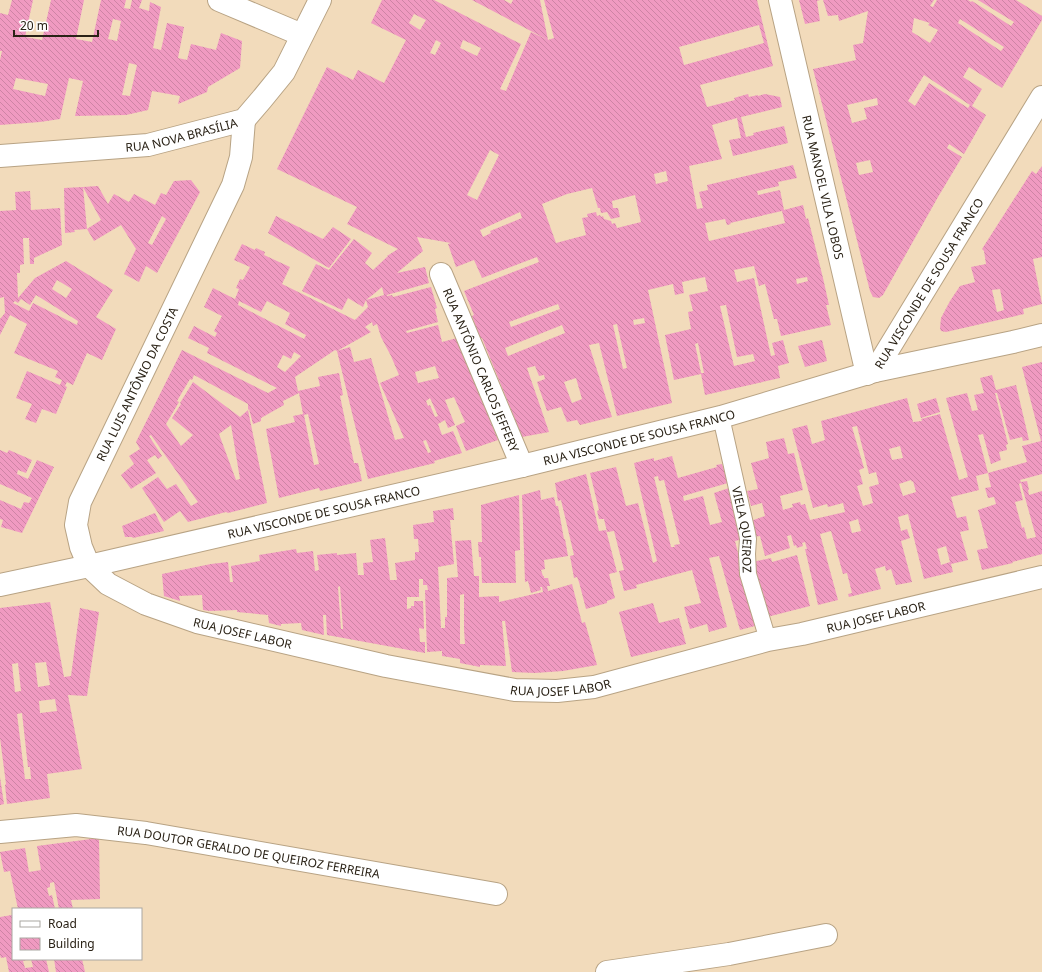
<svg xmlns="http://www.w3.org/2000/svg" width="1042" height="972" viewBox="0 0 1042 972" font-family="'Noto Sans',sans-serif">
	<defs>
		<pattern id="building-back-hatch" width="6" height="6" patternUnits="userSpaceOnUse"><rect width="6" height="6" fill="#f09ac1"/><path d="M-1 5l2 2M0 0l6 6M5-1l2 2" fill="none" stroke="#ce84a5"/></pattern>
	</defs>
	<rect width="100%" height="100%" fill="#f2dbbb"/>
	<!-- building -->
	<path fill="url(#building-back-hatch)" fill-rule="evenodd" d="M12,0H33L25,37L42,40L51,0H84L76,39L92,42L101,0H126L124,8L130,9L132,0H142L139,8L149,11L150,2L161,7L153,48L161,50L167,23L184,27L178,58L187,60L191,44L216,50L221,33L242,41L240,68L208,87L207,92L178,104L180,96L152,91L148,110L126,115L75,116L83,81L69,78L60,119L40,122L0,125V60L2,51H0V13L8,15ZM113,19L121,21L117,41L108,39ZM129,63L137,65L130,96L122,95ZM16,78L48,84L45,96L13,89Z
		M382,0H434L521,44L500,89L506,91L531,32L548,40L472,0H504L511,4L513,0H540L548,40L554,38L544,0H757L773,66L700,85L707,107L735,100L734,98L748,94L749,97L758,95V96L765,94L780,97L782,107L741,117L746,137L754,135L753,133L784,126L788,143L733,156L729,140L741,138L737,118L712,125L722,159L689,166L697,209L703,208L699,192L708,190L707,185L793,165L797,178L778,182L779,186L757,191L758,195L780,190L784,210L803,205L806,219L808,218L823,278L829,305H826L831,325L781,336L777,319H774L765,284L759,286L754,266L734,270L737,282L754,278L771,356L775,355L772,343L783,340L789,363L778,366L780,378L705,395L701,374L674,380L665,335L691,329L688,312L693,311L689,295L708,291L705,277L682,282L684,293L675,295L673,284L648,290L672,403L617,416L599,343L589,345L612,417L580,425L577,420L567,422L561,407L547,411L537,382L545,379L544,375L539,376L535,366L527,368L549,432L522,437L482,338L480,339L472,316L474,315L464,291L539,262L537,257L482,278L474,260L456,267L448,244L451,243L417,237L423,251L397,273L425,267L429,283L387,295V296L392,295L393,297L431,287L437,308L435,309L438,322L406,331L407,333L438,325L442,342L457,338L498,440L466,451L456,426L465,422L454,397L445,400L455,425L448,428L445,420L438,424L442,435L453,431L462,453L434,461L435,463L368,479L337,351L350,347L354,362L371,358L395,440L404,438L380,383L399,375L391,356L381,337L377,324L373,326L372,322L365,327L371,332L337,351L335,350L295,377L298,391L320,386L318,377L339,373L343,395L340,396L354,463H358L362,481L320,491L319,488L279,498L266,429L295,422L293,416L303,414L299,393L283,401L284,405L261,418V421L253,424L249,409L248,410V404L194,375L192,380L190,379L177,401L179,402L166,424L181,446L193,435L172,418L181,404L180,403L193,382L240,417L248,410L267,503L228,513L226,512L188,522L180,511L164,522L142,488L158,477L167,489L176,484L191,506L198,502L151,435L149,436L162,456L158,459L155,455L147,460L156,473L131,489L121,475L134,464L129,456L140,449L136,442L182,350L268,393L277,388L207,353L209,348L188,338L194,326L215,337L217,333L214,331L222,316L204,307L213,288L235,299L239,289L236,288L240,279L243,280L250,267L234,260L242,244L255,250L256,248L265,252L264,255L290,267L282,284L355,320L368,307L366,300L363,307L348,298L342,310L302,291L316,264L329,270L354,239L372,253L365,263L373,270L388,256H387L398,249L347,224L357,207L277,169L327,67L353,80L358,70L384,83L406,40L371,23ZM414,14L426,20L420,30L409,23ZM759,25L764,43L684,65L679,47ZM436,40L441,43L435,55L430,53ZM463,40L481,48L477,56L460,48ZM490,150L499,155L477,200L467,195ZM666,171L668,181L656,184L654,174ZM592,188L598,208H600L601,213L607,212L611,219L620,217L618,208H613L612,201L635,195L641,222L617,228L615,223L612,224L611,221L604,219L603,216L601,217L600,215L597,216L596,212L587,214L588,217L582,218L586,235L556,243L542,204L567,194ZM782,211L785,223L709,241L705,223L725,219L727,225L731,224L730,223ZM520,212L522,218L490,231L491,233L483,237L480,230ZM807,277L808,281L797,284L796,279ZM382,287L384,295L366,300L375,293ZM239,301L261,312L267,301L290,313L285,324L306,335L304,339L238,305ZM558,304L560,309L511,327L509,322ZM726,305L737,357L753,354L755,361L734,366L720,306ZM644,318L645,323L634,325L633,320ZM617,324L627,368L623,369L613,325ZM562,325L565,333L508,356L505,348ZM698,343L704,373H701L695,344ZM294,352L301,356L285,372L277,367L283,355L291,359ZM435,366L439,378L418,383L415,372ZM576,378L582,399L572,403L564,382ZM430,398L438,416L435,417L430,405L428,406L426,401ZM308,414L319,464L314,465L304,415ZM231,425L240,479L236,480L219,434ZM426,440L431,452L428,453L423,441Z
		M799,0H820L817,1L820,21L805,24Z
		M823,0H934L930,6L933,7L937,0H968L971,2L972,1L1011,26L1014,22L978,0H1016L1042,16V20L1002,88L969,67L963,77L982,89L972,106L986,115L964,154L949,144L947,148L962,157L938,197L883,295L879,298L873,297L870,291L813,69L856,60L853,45L863,43L868,11L839,21L838,15L828,16ZM914,18L930,23L928,25L938,30L930,43L912,32ZM960,19L1004,47L1001,51L958,23ZM924,75L970,105L968,108L929,83L915,106L908,101ZM877,98L878,105L864,108L867,119L852,123L847,105ZM870,160L873,172L859,175L856,163Z
		M1042,166V257L1033,259L1042,304L1023,309L1024,314L946,332L941,331L940,328L941,318L950,301L960,286L975,282L971,267L986,264L984,251L982,249L1032,171L1036,174ZM1000,289L1004,310L997,312L992,290Z
		M191,180L200,192L157,273L146,266L139,282L124,274L136,249L121,225L94,241L87,229L101,220L83,187L98,186L108,204L114,194L129,202L134,194L155,205L161,193L166,195L174,181ZM162,216L166,219L152,245L148,243Z
		M83,187L87,229L74,230L75,232L65,233L64,188Z
		M30,191L31,210L60,208L62,245L34,258V264H30L29,238H23L24,264L20,265V273H17L18,298L35,278L66,261L113,290L96,317L116,329L102,360L87,353L73,385L67,382L65,386L67,387L56,414L42,409L36,423L25,419L32,404L16,398L27,371L60,385L62,380L55,377L58,371L14,353L27,324L10,315L0,335V319L5,313L4,297L0,298V211L16,210L15,192ZM57,280L72,289L66,298L52,289ZM36,295L78,321L77,325L33,303L29,311L13,303L15,301L18,303L21,299L30,305Z
		M276,216L323,239L333,227L351,239L329,268L268,233Z
		M822,340L827,361L805,367L798,346Z
		M1042,362V474L1020,480L1021,482L1027,481L1029,490H1028L1029,495L1042,491V554L1012,562L1013,563L982,570L977,550L988,548L978,510L996,504L994,497L988,498L985,488L991,487L988,473L1027,462L1022,446L1041,441L1022,367ZM1021,483L1036,537L1027,539L1024,527L1022,528L1015,502L1023,500L1019,484Z
		M992,375L996,390L1016,385L1029,440L1023,441L1022,437L1010,440L997,393H995L1008,444L1006,445L1007,450L999,452L1001,460L991,464L983,434L978,435L988,473L976,476L979,490L951,497L957,518L966,516L969,530L960,532L968,560L951,564L953,572L924,579L908,514L898,517L901,531L907,529L910,538L901,541L912,582L896,585L891,569L886,571L885,566L875,569L881,589L849,597L848,594L852,593L847,573L843,574L831,531L820,534L838,600L818,605L805,549H807L805,542L802,543L803,546L797,548L796,545L794,546L791,535L787,536L790,548L765,556L760,536L753,537L748,522L765,516L762,503L751,506L747,491L758,489L751,463L769,458L766,442L784,438L788,454L794,453L803,490L780,496L783,510L793,507L792,504L800,502L801,505L805,504L810,520L845,512L843,503L828,507L827,504L813,508L792,429L807,425L812,444L825,440L821,421L907,398L913,422L922,421L921,419L940,414L959,480L968,477L946,398L967,393L972,411L978,410L974,395L984,393L980,378ZM857,426L869,474L876,472L879,484L869,487L873,503L863,506L857,486L863,484L859,470L864,468L852,427ZM900,446L903,458L892,460L889,449ZM911,480L912,482L913,481L916,492L903,496L899,484ZM858,519L861,531L852,533L849,522ZM946,546L950,562L941,565L937,549Z
		M936,398L940,412L921,418L917,404Z
		M0,450L7,453L9,450L32,460L26,473L18,470L17,474L28,479L37,460L54,467L22,533L1,527L3,520L0,519V500L21,509L24,502L29,503L32,498L0,484Z
		M672,456L678,478L717,467L716,465L722,464L728,483L683,496L684,501L703,496L710,525L722,522L714,493L729,488L747,538L735,541L739,557L743,556L762,624L740,630L719,556L709,558L727,627L709,632L707,624L690,629L684,607L701,603L692,570L636,585L637,588L624,591L619,571L624,570L614,531L607,532L604,519H599L597,511L599,510L590,473L616,467L626,506L638,503L653,563L657,561L634,463L654,458V461ZM658,476L659,481L664,480L680,544L674,545L675,547H671L654,477Z
		M586,474L599,531L606,530L617,572L609,574L615,598L607,601V603L586,609L579,582L577,577L574,578L570,556L574,555L561,500L558,501L555,483Z
		M540,490L541,500L554,497L556,506H558L564,539H565L568,556L544,560L545,569L541,570L543,576H544V578H548L550,586H547L548,591L572,584L582,623L585,622L597,665L563,671L535,673L512,672L505,621H502L506,666L480,665V667L460,663V659L442,656V651L427,652L425,590H428L427,585H423V579H419V597H407V609L411,608V606H414V601H423L424,629L419,628L420,642H425V653L327,635L326,615H323L324,635L302,630L301,623L281,624V626L269,623L268,615L237,612V610L210,611L203,610L202,595L179,596L180,601L164,596L162,574L211,564L228,562L230,582H233L231,566L260,561L259,555L296,549L297,553L313,551L315,571L319,570L317,555L337,553V555L356,553L358,575H364L363,563L373,562L370,540L385,538L390,580H397L395,563L415,560V552H419L418,539H414L413,525L434,522L433,511L453,508L454,520H450L454,564L438,567L441,628H445V617H447V578L458,577L455,541L471,540L474,576H479V597L499,596V602L543,592L542,587H540L541,590L531,593L528,581L525,582L522,495ZM340,586L343,629H341L338,587ZM464,594V629L465,644H460V595Z
		M519,495L520,550L515,551L516,583H482L481,557H479L478,542H482L481,505Z
		M155,513L164,531L133,538L132,537H125L122,526Z
		M797,555L810,606L767,617L752,562L771,558L772,562Z
		M50,602L64,677L71,676L80,608L99,612L87,696L68,695L82,769L47,774L50,798L7,804L5,785L6,784L0,738V608ZM46,662L50,685L38,687L35,663ZM18,663L21,691L15,692L12,664ZM55,699L57,711L40,713L39,701ZM22,713L28,767H30L31,779H25L17,714Z
		M653,603L659,623L679,618L686,644L631,657L619,612Z
		M0,777L4,804L0,805Z
		M99,838L100,899L71,900L73,909H59L54,882L50,883V887L47,888L49,896L52,895L55,909H18L10,871L4,872L0,852L25,848L29,872L41,870L37,846Z
		M12,915L13,959H30L23,961L25,968L33,967L31,959H46L49,972H9L6,957L1,958L0,955V917Z
		M54,959H82L85,972H56Z"/>
	<g fill="none" stroke-linecap="round" stroke-linejoin="round">
		<!-- lane casing -->
		<g stroke="#b8a384" stroke-width="18">
			<g id="lane">
				<path id="s1" d="M721,417L747,533L748,539L747,554L748,574L768,640"/>
			</g>
		</g>
		<!-- street casing -->
		<g stroke="#b8a384" stroke-width="24">
			<g id="street">
				<path d="M219,0L302,35"/>
				<path id="s2" d="M780,0L867,374"/>
				<path id="s3" d="M244,120L241,157L233,185L80,502L76,525L81,547L89,566L108,584L146,604L197,622L386,666L515,690L557,691L594,687L768,640L802,634L1042,577"/>
				<path id="s4" d="M441,274L522,466"/>
				<path d="M875,371L1013,342L1042,335"/>
				<path id="s5" d="M0,585L89,566L522,466L721,417L875,371L1042,97"/>
				<path id="s6" d="M0,832L76,825L146,833L496,894"/>
				<path d="M607,972L729,954L826,935"/>
			</g>
		</g>
		<!-- secondary casing -->
		<g stroke="#b8a384" stroke-width="24">
			<g id="secondary">
				<path id="s7" d="M0,156L148,145L244,120L262,99L284,72L320,0"/>
			</g>
		</g>
		<!-- lane -->
		<use href="#lane" stroke="#fff" stroke-width="16"/>
		<!-- street -->
		<use href="#street" stroke="#fff" stroke-width="22"/>
		<!-- secondary -->
		<use href="#secondary" stroke="#fff" stroke-width="22"/>
	</g>
	<g text-anchor="middle" dominant-baseline="central" stroke-width="3" stroke-linejoin="round" paint-order="stroke">
		<!-- street labels -->
		<g font-size="12" fill="#2a2216" stroke="#fff">
			<text stroke="none"><textPath href="#s7" startOffset="183">RUA NOVA BRASÍLIA</textPath></text>
			<text stroke="none"><textPath href="#s2" startOffset="192">RUA MANOEL VILA LOBOS</textPath></text>
			<text stroke="none"><textPath href="#s5" startOffset="1004">RUA VISCONDE DE SOUSA FRANCO</textPath></text>
			<text stroke="none"><textPath href="#s4" startOffset="104">RUA ANTÔNIO CARLOS JEFFERY</textPath></text>
			<text transform="translate(137 384) rotate(-64)">RUA LUIS ANTÔNIO DA COSTA</text>
			<text stroke="none"><textPath href="#s5" startOffset="656">RUA VISCONDE DE SOUSA FRANCO</textPath></text>
			<text stroke="none"><textPath href="#s5" startOffset="332">RUA VISCONDE DE SOUSA FRANCO</textPath></text>
			<text stroke="none"><textPath href="#s1" startOffset="115">VIELA QUEIROZ</textPath></text>
			<text stroke="none"><textPath href="#s3" startOffset="1303">RUA JOSEF LABOR</textPath></text>
			<text stroke="none"><textPath href="#s3" startOffset="655">RUA JOSEF LABOR</textPath></text>
			<text stroke="none"><textPath href="#s3" startOffset="979">RUA JOSEF LABOR</textPath></text>
			<text stroke="none"><textPath href="#s6" startOffset="251">RUA DOUTOR GERALDO DE QUEIROZ FERREIRA</textPath></text>
		</g>
	</g>
	<!-- legend -->
	<rect x="12" y="908" width="130" height="52" fill="#ffffff" stroke="#aaa7a2"/>
	<rect x="20" y="921" width="20" height="6" fill="#ffffff" stroke="#aaa7a2"/>
	<text x="48" y="928" font-size="12" fill="#2a2216">Road</text>
	<rect x="20" y="938" width="20" height="12" fill="url(#building-back-hatch)" stroke="#aaa7a2"/>
	<text x="48" y="948" font-size="12" fill="#2a2216">Building</text>
	<!-- scale -->
	<path d="M14 30v6h84v-6" fill="none" stroke="#2a2216" stroke-width="2"/>
	<text x="20" y="30" font-size="12" fill="#2a2216" stroke="#ffffff" stroke-width="3" paint-order="stroke">20 m</text>
</svg>
